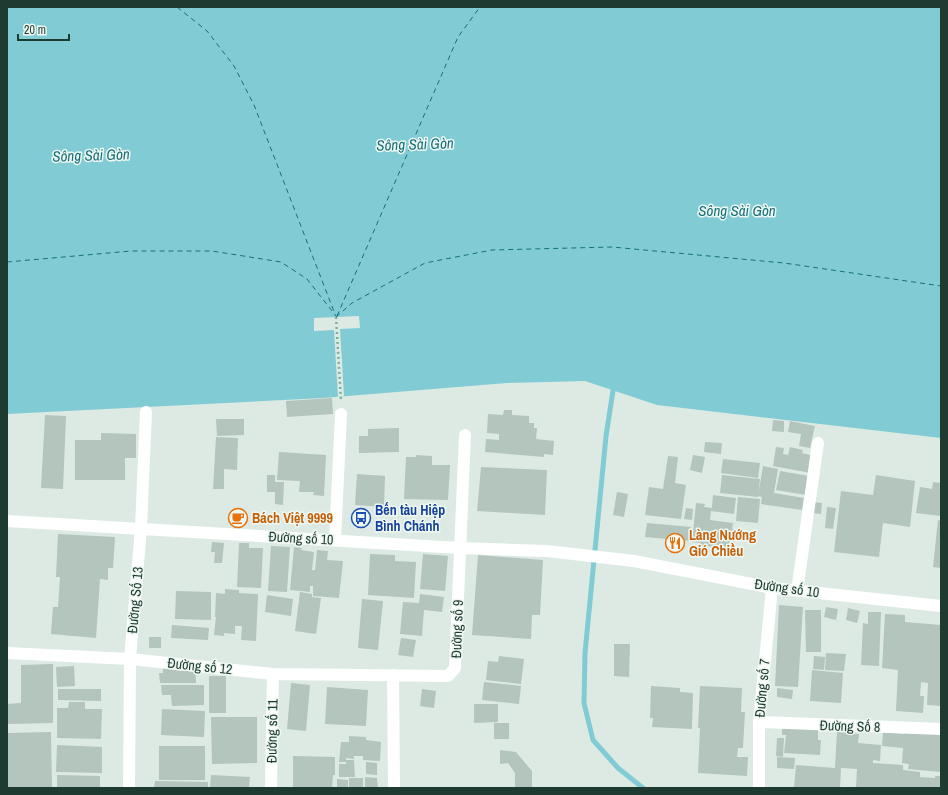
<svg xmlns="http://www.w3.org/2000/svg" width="948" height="795" viewBox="0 0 948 795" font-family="'Archivo Narrow',sans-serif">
	<rect width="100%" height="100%" fill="#ddeae4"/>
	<!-- water -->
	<path fill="#81ccd4" d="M7,7H941V438L657,405L585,381L507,383L323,398L7,414Z"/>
	<!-- pier -->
	<path fill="#ddeae4" d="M359,316L360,328L340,329L344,396L338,397L334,330L314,331V318Z"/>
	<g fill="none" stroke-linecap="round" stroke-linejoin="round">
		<!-- stream -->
		<path stroke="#81ccd4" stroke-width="5" d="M614,384L606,436L585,653L584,703L593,740L618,768L643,788"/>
		<!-- ferry -->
		<path stroke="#156f79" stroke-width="1" stroke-dasharray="5 4" stroke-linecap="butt" d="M177,7L207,31L234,66L254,105L335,314
			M7,262L131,251H212L281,262L307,279L336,316
			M337,316L458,37L480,7
			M336,317L352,303L425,263L492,250L612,247L784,263L941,286"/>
	</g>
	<!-- building -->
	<path fill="#b3c5bc" d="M332,398L333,414L287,417L286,401Z
		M504,410H512V415L529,416V423H534V428H537L536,439L554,441L553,455L544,454V457L485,452L486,439L499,440V434L487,433L488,414L503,415Z
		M45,415L66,416L63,489L41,488Z
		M216,419H244V435L217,436Z
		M773,420L784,421V432L772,431Z
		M790,421L815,426L810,448L799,446L801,434L788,432Z
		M399,428V452L359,453V436H368V429Z
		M101,433L136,434V458H125V480H75V440H101Z
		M216,437L238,438L237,470L224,469V489H213Z
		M705,442L722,443L721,454L704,452Z
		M776,447L784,448L783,454L788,455L790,447L803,450L802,453L814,456L811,473L773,466Z
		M279,452L326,455L324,496L313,495L314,492H299L300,481L277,480Z
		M416,455L432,456V465H450L448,500L404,499L406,457H416Z
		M693,455L705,457L702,473L690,470Z
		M668,456L678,457L675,483L686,485L681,519L645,515L649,487L663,489Z
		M723,459L760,463L758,478L721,473Z
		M763,466L778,469L774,493L804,498L802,510L761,504L762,497L758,496Z
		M481,467L547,470L545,515L477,511Z
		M780,471L809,476L806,495L776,490Z
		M357,474L385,476L384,507L355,505Z
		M267,475H275V482H284L283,505L275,504V492H267Z
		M722,475L760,479L758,497L720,493Z
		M876,475L915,481L910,527L883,523L879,557L834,552L841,491L873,495Z
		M933,482L941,483V516L916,513L920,487L932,489Z
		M617,492L628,494L624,517L613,515Z
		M713,495L736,498L734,514L711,511L710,520L733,523L732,529L743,530L742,538L735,537L734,550L700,545V543L692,542L696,503L705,504L704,507L712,508Z
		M738,497L760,499L758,523L736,521Z
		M812,502L822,503L821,514L811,513Z
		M827,507L836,508L833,529L825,528Z
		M686,508L693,509L692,520L684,519Z
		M938,520L941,521V568L933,567Z
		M647,523L691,527L690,541L645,537Z
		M58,534L115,537L113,568H108V580L100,579L96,638L51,634L53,607H58L60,577H56Z
		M212,542L224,543L222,563H214L215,552H211Z
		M239,543H249V548H263L261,588L237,587Z
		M271,546L290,547L287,592L268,591Z
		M294,547L302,548L301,550L314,552L312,570H315L317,550L328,551L327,560L343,561L339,598L313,596V586H310V592L290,590Z
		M370,554L395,555V561L416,562L414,598L368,595Z
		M423,554L448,556L445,591L420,589Z
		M478,555L543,560L540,615H532L531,639L472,635Z
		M225,589L239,590V593L258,594L256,641L241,640L242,626H235V634L224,633V636L214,635L216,617H215L216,593L225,594Z
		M176,591L211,592V620L175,619Z
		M300,592L312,594V597L321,598L316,634L295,631Z
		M420,594L444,597L442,612L424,610L422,636L400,634L403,602L419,603Z
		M267,595L293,599L291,616L265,612Z
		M362,599L383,601L378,650L358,648Z
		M779,605L803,607L798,687L775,686Z
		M826,607L838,609L836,620L824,617Z
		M848,608L860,611L857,623L846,620Z
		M805,610H821V652H806Z
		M868,612H881L879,666L861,665L863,623L868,624Z
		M885,614L905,615V622L941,625V706L927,705L928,683L921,682L920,696H924L923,713L896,711L898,670L882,668Z
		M172,625L209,628L208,640L171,638Z
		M149,637H161V648H149Z
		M401,638L416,640L413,657L398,655Z
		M614,644H630L629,677L614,676Z
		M826,653L846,654L844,671L825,670Z
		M499,656L524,659L521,684L486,680L488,661L498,662Z
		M814,656L825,657L824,670L813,669Z
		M53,664V723L7,724V704L21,703V665Z
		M74,666L75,686L57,687L56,667Z
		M163,668H195L196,683H160L159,673H163Z
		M812,670L843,673L841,703L810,701Z
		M209,676H226V713H209Z
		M484,682L521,686L519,704L482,700Z
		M291,683L310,685L306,731L287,729Z
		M161,685H204V705L172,706L171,695H162Z
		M651,686L680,688V692L693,693L692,729L652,727L653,718H650Z
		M700,686L742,688L741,712H745L743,748H738L737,757H748L747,776L698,773L700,728H698Z
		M327,687L368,690L366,726L325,724Z
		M777,688L793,690L792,699L777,697Z
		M58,689H101V701L58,700Z
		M422,689L436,691L434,708L420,706Z
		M69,702H85V709H102L101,739L57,738V708H68Z
		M474,704H498V722L474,723Z
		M162,709L205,711L204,737L161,735Z
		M211,717H257V763L212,764Z
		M494,723H509V739H494Z
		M782,727L818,729V740H821L820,755L784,753L786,735H782Z
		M904,731L941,734V772L908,769L909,764L902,763L903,748L882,746L883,732L904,734Z
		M51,732L52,788H8L7,733Z
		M837,732L859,734L858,743L881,745L880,761L873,760V763L903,765V770L920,772V777L935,778V776H941V788H856L857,769L841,768L840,788H794L796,765L835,768Z
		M349,736L366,737V740L381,742L380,761L363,760V756H354V759L346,758V762H339L341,742H349Z
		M777,738H784L783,757L776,756Z
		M57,745L102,747V773L56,772Z
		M159,746H205V780H159Z
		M500,750L516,752L532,771V788H515V773L508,763L500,764Z
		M293,756L335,757V775H333L332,788L293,787Z
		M777,757L795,758L794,769L777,768Z
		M346,760H354L355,777H339V764H346Z
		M366,762L377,763V775L366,774Z
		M57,775L100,776V788H57Z
		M211,775L250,777L249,788H210Z
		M365,777L377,778L378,788H365Z
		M349,778H363V788H349Z
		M337,779L348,780V788H337Z
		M155,781L208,782V788H154Z"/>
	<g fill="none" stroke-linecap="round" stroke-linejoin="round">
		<!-- path -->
		<path stroke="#7cb09c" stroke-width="2.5" stroke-dasharray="2 3" stroke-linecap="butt" d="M336,317L341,401"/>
		<!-- minor -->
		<path stroke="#fff" stroke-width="12" d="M7,521L460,548L547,551L634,561L772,588L941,606
			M335,540L341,414
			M797,591L818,443
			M7,653L130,659L273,674L448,676L455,668L465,435
			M393,675L394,788
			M759,722L941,729
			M129,788L130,659L141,528L146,412
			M271,788L273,674
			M759,788V722L772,588"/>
	</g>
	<!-- icons -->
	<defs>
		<g id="cafe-ring" transform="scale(1)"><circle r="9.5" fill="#eef7f2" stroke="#e8710a" stroke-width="1.5"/><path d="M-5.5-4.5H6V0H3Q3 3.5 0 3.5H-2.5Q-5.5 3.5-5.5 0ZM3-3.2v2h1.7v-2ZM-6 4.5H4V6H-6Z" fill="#e8710a"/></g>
		<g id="bus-ring" transform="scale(1)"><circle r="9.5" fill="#eef7f2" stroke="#1a4fb4" stroke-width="1.5"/><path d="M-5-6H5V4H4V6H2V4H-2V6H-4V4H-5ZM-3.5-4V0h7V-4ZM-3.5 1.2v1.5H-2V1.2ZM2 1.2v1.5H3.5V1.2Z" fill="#1a4fb4"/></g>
		<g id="restaurant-ring" transform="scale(1)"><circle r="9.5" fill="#eef7f2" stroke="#e8710a" stroke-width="1.5"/><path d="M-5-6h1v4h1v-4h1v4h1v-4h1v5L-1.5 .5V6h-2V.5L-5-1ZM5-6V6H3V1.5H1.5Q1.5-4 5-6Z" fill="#e8710a"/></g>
	</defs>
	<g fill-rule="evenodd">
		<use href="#cafe-ring" x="238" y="518"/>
		<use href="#bus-ring" x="361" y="518"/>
		<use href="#restaurant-ring" x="675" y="543"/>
	</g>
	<g text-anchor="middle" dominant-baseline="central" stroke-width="3" stroke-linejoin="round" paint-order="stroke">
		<!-- transit labels -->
		<g font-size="14" font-weight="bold" fill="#164399" stroke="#eef7f2" text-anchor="start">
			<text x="375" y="510">Bến tàu Hiệp<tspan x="375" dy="16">Bình Chánh</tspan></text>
		</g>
		<!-- food labels -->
		<g font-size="14" font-weight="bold" fill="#c56008" stroke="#eef7f2" text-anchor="start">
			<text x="252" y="518">Bách Việt 9999</text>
			<text x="689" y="535">Làng Nướng<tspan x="689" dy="16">Gió Chiều</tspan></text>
		</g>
		<!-- street labels -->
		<g font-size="14" fill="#1e3b31" stroke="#eef7f2">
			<text transform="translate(301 538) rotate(3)">Đường số 10</text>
			<text transform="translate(787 588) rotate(8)">Đường số 10</text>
			<text transform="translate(135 600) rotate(-85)">Đường Số 13</text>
			<text transform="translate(457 629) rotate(-88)">Đường số 9</text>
			<text transform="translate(200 666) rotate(6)">Đường số 12</text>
			<text transform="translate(762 688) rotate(-85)">Đường số 7</text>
			<text transform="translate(850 726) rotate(2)">Đường Số 8</text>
			<text transform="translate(272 731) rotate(-89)">Đường số 11</text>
		</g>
		<!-- water labels -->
		<g font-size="15" font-style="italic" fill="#156f79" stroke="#eef7f2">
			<text transform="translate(415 144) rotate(-2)">Sông Sài Gòn</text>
			<text transform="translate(91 155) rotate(-2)">Sông Sài Gòn</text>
			<text x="737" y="210">Sông Sài Gòn</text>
		</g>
	</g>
	<!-- border -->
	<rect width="948" height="795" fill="none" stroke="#1e3b31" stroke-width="16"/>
	<!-- scale -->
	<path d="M18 34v6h51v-6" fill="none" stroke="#1e3b31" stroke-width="2"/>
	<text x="24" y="34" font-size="12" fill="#1e3b31" stroke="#eef7f2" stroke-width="3" paint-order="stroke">20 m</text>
</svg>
